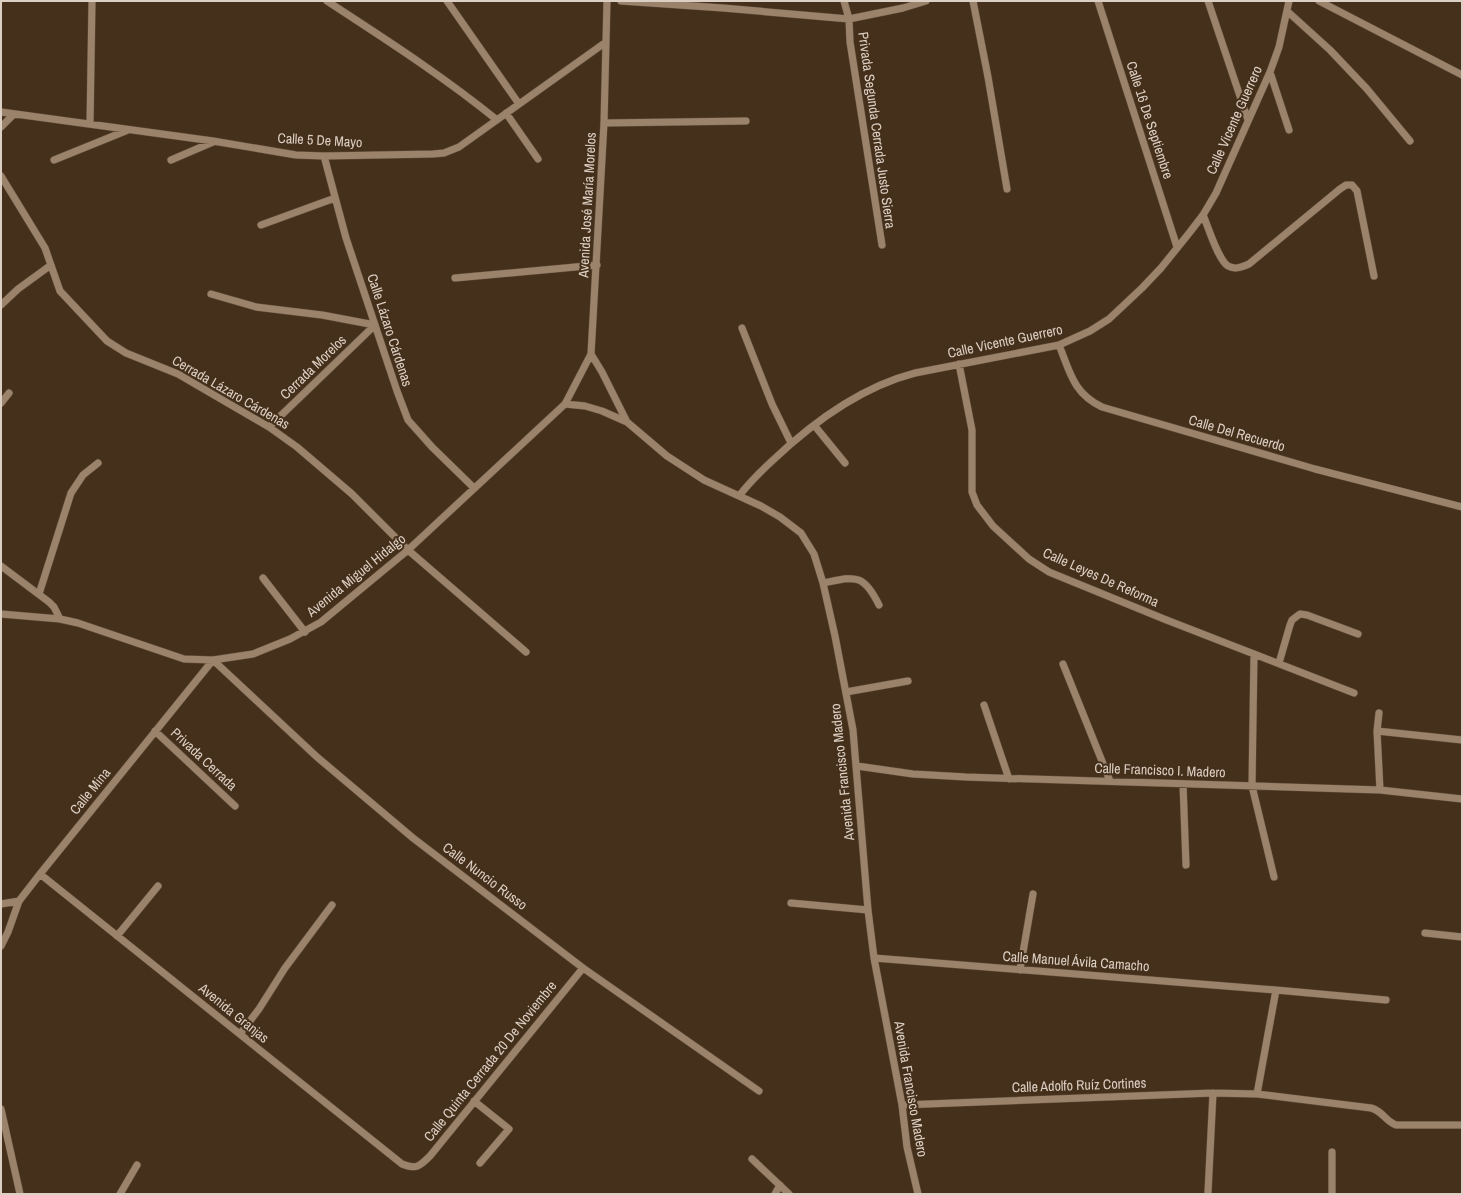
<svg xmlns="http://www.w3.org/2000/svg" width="1463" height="1195" viewBox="0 0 1463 1195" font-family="'Archivo Narrow',sans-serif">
	<rect width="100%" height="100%" fill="#45301b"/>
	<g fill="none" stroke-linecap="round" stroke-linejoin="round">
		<!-- minor casing -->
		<g stroke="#5d4b39" stroke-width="8">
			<path id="minor" d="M327,1C385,39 443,76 497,120
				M447,1L519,104
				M621,1L723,8L849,19L903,8L926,1
				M844,1L849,19L850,42L882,245
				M973,1L988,77L1007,189
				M1098,1L1177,247
				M1208,1L1248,120
				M1319,1L1462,75
				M1287,11L1330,50L1367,89L1410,141
				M1270,72L1289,130
				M1,112L213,141L296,155L324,156L433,154L444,153L459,147L606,42
				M506,113L538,159
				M604,123L746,121
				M90,124L92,1
				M1,127L14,114
				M324,156L346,238L397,391L408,420L432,447L474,488
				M54,160L128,130
				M171,160L213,142
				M1,176L45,248L60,291L107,341L126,353L178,374L269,427L297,447L352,494L408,550L526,652
				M1203,215C1208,226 1218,260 1228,266C1235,270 1242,267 1249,264L1340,189L1346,185H1352L1357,191L1374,276
				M261,225L335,198
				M455,278L597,265
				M211,294L256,307L322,315L375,325
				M1,305L18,289L51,265
				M742,328L772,404L791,443
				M1059,345C1070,372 1073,393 1102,407L1315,469L1462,507
				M591,354L602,372L627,422
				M959,364L972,430V492L977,505L993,526L1029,559L1049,572L1164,619L1354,693
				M1,403L9,393
				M565,404L585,406L602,411L627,422L667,456L704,480L761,506L780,517L801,533L814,554L823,583L835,636L853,730L868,910L874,958L902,1105L907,1147L918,1194
				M814,425L845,463
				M269,427L375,325
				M739,496C749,483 760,472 772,461C813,422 861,387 915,373L1059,345L1090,331L1109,319L1142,288L1161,268L1190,232L1203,215L1216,193L1270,72L1279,47L1289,1
				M1,566L49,602L54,607L60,619
				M263,578L305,632
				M823,583C854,577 863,572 879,605
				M39,594L71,493L83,475L98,463
				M1,614L60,619L78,623L184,659L213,660L253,654L290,639L321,622L408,550L565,404L591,354L604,123L607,1
				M1254,654L1252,786L1274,877
				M1279,663L1290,625L1292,620L1300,614L1307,615L1358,634
				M1063,664L1110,781
				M846,692L908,681
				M984,705L1009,779
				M1379,713L1377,731L1380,790
				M155,731L235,806
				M1377,731L1462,740
				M857,766L913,774L966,777L1380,790L1462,799
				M1183,784L1186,865
				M40,874L402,1164C416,1170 420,1166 430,1156L583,968
				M791,903L868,910
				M1,904L19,901
				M1425,933L1462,937
				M117,936L158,886
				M1,946L8,932L19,901L40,874L213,660L317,757L413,838L583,968L759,1091
				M874,958L1276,990L1386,1000
				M1020,970L1033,894
				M240,1034L259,1009L285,968L332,905
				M1257,1094L1276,990
				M474,1101L509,1129L480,1163
				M902,1105L1213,1093L1257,1094L1371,1108C1383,1111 1385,1121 1396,1125H1462
				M1,1109L20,1194
				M752,1159L789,1194
				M1208,1192L1213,1093
				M120,1194L137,1165
				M775,1194L780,1185
				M1332,1194V1152"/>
		</g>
		<!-- minor -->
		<use href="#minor" stroke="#9a826b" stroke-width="7"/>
	</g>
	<g text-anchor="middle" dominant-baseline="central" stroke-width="4" stroke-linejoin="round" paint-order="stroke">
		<!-- street labels -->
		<g font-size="14" fill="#dccfc3" stroke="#45301b">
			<text transform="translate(1150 120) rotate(72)">Calle 16 De Septiembre</text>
			<text transform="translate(1234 120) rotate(-66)">Calle Vicente Guerrero</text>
			<text transform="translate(877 130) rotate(82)">Privada Segunda Cerrada Justo Sierra</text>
			<text transform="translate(320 140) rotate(3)">Calle 5 De Mayo</text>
			<text transform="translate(587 205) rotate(-87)">Avenida José María Morelos</text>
			<text transform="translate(390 330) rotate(72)">Calle Lázaro Cárdenas</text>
			<text transform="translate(1005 341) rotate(-12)">Calle Vicente Guerrero</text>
			<text transform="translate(313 367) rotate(-44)">Cerrada Morelos</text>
			<text transform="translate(231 392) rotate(30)">Cerrada Lázaro Cárdenas</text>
			<text transform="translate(1237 433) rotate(16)">Calle Del Recuerdo</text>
			<text transform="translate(356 575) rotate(-39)">Avenida Miguel Hidalgo</text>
			<text transform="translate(1101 577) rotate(24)">Calle Leyes De Reforma</text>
			<text transform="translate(204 759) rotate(43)">Privada Cerrada</text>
			<text transform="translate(1160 770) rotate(2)">Calle Francisco I. Madero</text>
			<text transform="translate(842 772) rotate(-96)">Avenida Francisco Madero</text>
			<text transform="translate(90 791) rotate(-51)">Calle Mina</text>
			<text transform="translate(485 876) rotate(37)">Calle Nuncio Russo</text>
			<text transform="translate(1076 961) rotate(4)">Calle Manuel Ávila Camacho</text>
			<text transform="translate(234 1013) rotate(39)">Avenida Granjas</text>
			<text transform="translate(490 1061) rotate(-51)">Calle Quinta Cerrada 20 De Noviembre</text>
			<text transform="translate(1079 1085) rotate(-2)">Calle Adolfo Ruíz Cortines</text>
			<text transform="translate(911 1089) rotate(80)">Avenida Francisco Madero</text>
		</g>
	</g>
	<!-- border -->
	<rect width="1463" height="1195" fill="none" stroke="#dccfc3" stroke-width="4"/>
</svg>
